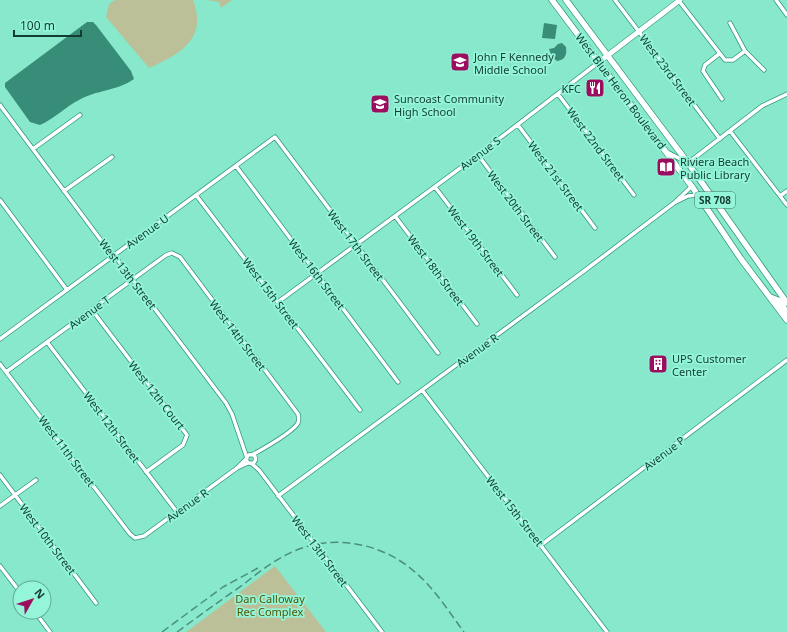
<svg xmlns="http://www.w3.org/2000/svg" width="787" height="632" viewBox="0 0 787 632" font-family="'Noto Sans',sans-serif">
	<rect width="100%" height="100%" fill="#87e8cc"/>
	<!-- green -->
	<path fill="#bbc098" d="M115,0H193C208,39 180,54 149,68L106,17L109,4Z
		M207,0H232L221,8L219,2Z
		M275,566L326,632H186Z"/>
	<!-- water -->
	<path fill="#378d77" d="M87,22H93L96,25L131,71L134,79C117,91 96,90 79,100C65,107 54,119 40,125L30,122L5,87V83Z
		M544,23L557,25L555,39L542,38Z
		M562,43L566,47C567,55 565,60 557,61L552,57L549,49L554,48L558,44Z"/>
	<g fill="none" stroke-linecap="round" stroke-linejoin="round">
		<!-- street casing -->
		<g stroke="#30977e" stroke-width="5">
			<path id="street" d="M615,0L720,139
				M776,0L787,15
				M679,1L725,60H733L745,51
				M730,23L745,51L764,70
				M719,54L705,65L703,71L722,99
				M558,94L634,195
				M0,105L109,251L114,255L226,403L232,414L247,458
				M518,125L595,228
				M730,131L787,205
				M33,149L80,115
				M669,153L688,163L762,106L787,94
				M478,155L555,257
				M236,166L398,382
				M435,187L517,295
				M64,191L112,157
				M196,195L360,410
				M780,196L787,191
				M0,200L67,290
				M674,203L688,196L698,195
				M395,216L477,324
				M278,302L478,155L599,62
				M92,310L187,435L183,445L146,472
				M0,339L275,137L438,353
				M47,342L177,512
				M0,364L130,534L135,538L144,536L237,468
				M6,372L166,255L172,253L180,257L298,414C299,418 299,420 298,423C293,432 261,450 252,455
				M422,390L607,632
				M246.5 459a4.5 4.5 0 1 1 9 0a4.5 4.5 0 1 1-9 0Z
				M246,459L237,468L248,463
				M251,463L259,470L382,632
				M0,475L96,603
				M278,496L584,271L674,203L692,186
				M0,506L36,480
				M541,545L787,360
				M0,566L20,592
				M35,612L50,632"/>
		</g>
		<!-- secondary casing -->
		<g stroke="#30977e" stroke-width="6">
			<path id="secondary" d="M599,62L680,0"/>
		</g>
		<!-- primary casing -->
		<g stroke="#30977e" stroke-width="7">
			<path id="primary" d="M552,0L693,188L741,259L787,320
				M566,0L688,163L787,303
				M770,297L778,300L787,312"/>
		</g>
		<!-- street -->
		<use href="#street" stroke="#fff" stroke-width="3.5"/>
		<!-- secondary -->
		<use href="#secondary" stroke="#fff" stroke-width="5"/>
		<!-- primary -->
		<use href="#primary" stroke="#fff" stroke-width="5.5"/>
		<!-- rail -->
		<path stroke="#4b8f7c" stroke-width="1.5" stroke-dasharray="8 4" stroke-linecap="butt" d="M162,632L223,587L258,568
			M177,632C199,616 221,600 244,584C259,572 274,560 292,552C333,533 383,543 416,573C435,589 449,612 464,632"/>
	</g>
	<!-- icons -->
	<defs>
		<g id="school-square" transform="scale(1)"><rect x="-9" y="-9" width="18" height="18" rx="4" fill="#9b0e5f" stroke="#94f5d9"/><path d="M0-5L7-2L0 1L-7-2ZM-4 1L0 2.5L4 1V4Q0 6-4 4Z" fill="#fff"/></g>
		<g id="restaurant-square" transform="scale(1)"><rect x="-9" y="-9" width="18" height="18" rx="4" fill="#9b0e5f" stroke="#94f5d9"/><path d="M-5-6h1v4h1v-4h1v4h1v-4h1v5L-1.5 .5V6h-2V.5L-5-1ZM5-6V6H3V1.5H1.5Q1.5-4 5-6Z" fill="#fff"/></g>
		<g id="library-square" transform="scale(1)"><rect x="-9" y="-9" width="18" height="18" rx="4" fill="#9b0e5f" stroke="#94f5d9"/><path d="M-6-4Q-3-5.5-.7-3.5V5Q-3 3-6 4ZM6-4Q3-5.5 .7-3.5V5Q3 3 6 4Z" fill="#fff"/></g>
		<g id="building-square" transform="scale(1)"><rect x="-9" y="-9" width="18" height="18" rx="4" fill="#9b0e5f" stroke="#94f5d9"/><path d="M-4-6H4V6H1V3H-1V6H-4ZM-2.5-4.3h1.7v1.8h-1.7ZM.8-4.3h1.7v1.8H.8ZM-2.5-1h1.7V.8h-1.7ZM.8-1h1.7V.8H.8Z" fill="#fff"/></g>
	</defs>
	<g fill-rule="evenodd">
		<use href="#school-square" x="460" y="62"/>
		<use href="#restaurant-square" x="595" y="88"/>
		<use href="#school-square" x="380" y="104"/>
		<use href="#library-square" x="666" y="167"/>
		<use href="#building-square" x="658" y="364"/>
	</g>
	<g text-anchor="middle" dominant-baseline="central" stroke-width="3.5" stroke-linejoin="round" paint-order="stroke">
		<!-- shield labels -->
		<rect fill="#94f5d9" stroke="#397464" stroke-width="1" x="695" y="192" width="40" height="16" rx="3"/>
		<g font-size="10" font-weight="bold" fill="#123c32">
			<text x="715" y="200">SR 708</text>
		</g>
		<!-- poi labels -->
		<g font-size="11" fill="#123c32" stroke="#94f5d9" text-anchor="start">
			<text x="474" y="56">John F Kennedy<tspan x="474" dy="13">Middle School</tspan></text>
			<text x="581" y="88" text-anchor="end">KFC</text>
			<text x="394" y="98">Suncoast Community<tspan x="394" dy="13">High School</tspan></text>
			<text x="680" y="161">Riviera Beach<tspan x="680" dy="13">Public Library</tspan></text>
			<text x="672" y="358">UPS Customer<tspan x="672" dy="13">Center</tspan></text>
		</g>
		<!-- street labels -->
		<g font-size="11" fill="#123c32" stroke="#94f5d9">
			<text transform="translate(668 70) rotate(53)">West 23rd Street</text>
			<text transform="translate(621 91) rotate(53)">West Blue Heron Boulevard</text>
			<text transform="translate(596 144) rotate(53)">West 22nd Street</text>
			<text transform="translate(480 153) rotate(-37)">Avenue S</text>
			<text transform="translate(556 176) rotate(53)">West 21st Street</text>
			<text transform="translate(516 206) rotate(53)">West 20th Street</text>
			<text transform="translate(147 231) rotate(-36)">Avenue U</text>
			<text transform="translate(476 241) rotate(53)">West 19th Street</text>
			<text transform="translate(356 245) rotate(53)">West 17th Street</text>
			<text transform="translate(436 270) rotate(53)">West 18th Street</text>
			<text transform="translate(128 274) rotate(52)">West 13th Street</text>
			<text transform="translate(317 274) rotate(53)">West 16th Street</text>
			<text transform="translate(271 293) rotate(53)">West 15th Street</text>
			<text transform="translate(89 312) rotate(-36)">Avenue T</text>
			<text transform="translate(238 335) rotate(53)">West 14th Street</text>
			<text transform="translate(477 350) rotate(-36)">Avenue R</text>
			<text transform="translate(157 395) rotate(52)">West 12th Court</text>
			<text transform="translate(112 427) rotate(53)">West 12th Street</text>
			<text transform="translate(67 451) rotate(53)">West 11th Street</text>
			<text transform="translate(664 453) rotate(-37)">Avenue P</text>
			<text transform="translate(187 505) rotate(-36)">Avenue R</text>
			<text transform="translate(515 511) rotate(52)">West 15th Street</text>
			<text transform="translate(48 539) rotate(53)">West 10th Street</text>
			<text transform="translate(320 551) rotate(53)">West 13th Street</text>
		</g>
		<!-- park labels -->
		<g font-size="11" fill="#535806" stroke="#94f5d9">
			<text x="270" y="598">Dan Calloway<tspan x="270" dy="13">Rec Complex</tspan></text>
		</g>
	</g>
	<!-- north arrow -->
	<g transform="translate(32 600) rotate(51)"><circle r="19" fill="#94f5d9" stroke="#60ab96"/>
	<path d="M0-3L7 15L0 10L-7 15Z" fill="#9b0e5f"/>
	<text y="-6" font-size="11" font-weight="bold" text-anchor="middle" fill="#123c32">N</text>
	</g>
	<!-- scale -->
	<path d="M14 30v6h67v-6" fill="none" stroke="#123c32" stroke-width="2"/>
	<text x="20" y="30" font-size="12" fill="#123c32" stroke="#94f5d9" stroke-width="3" paint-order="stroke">100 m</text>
</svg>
